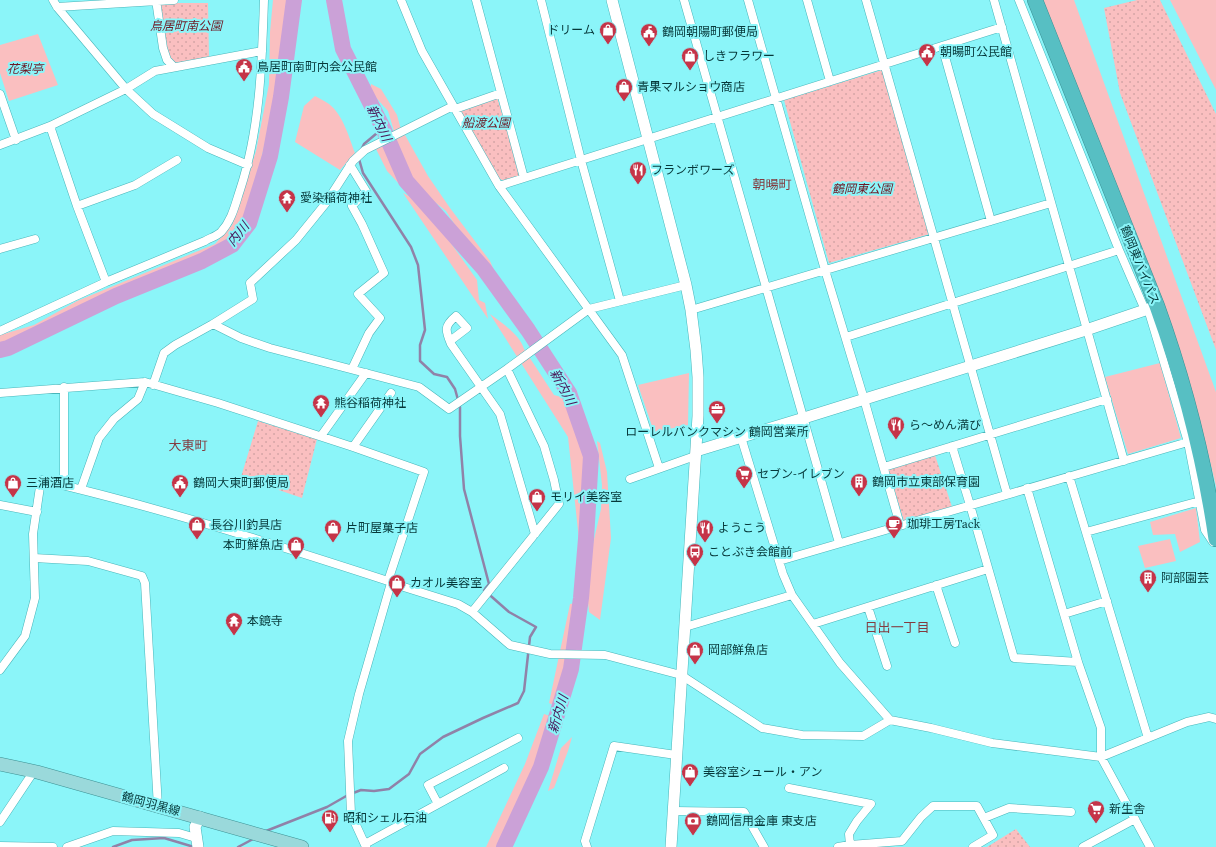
<svg xmlns="http://www.w3.org/2000/svg" width="1216" height="847" viewBox="0 0 1216 847" font-family="'Source Serif 4','Noto Sans JP',serif">
	<defs>
		<pattern id="park-dots" width="8" height="8" patternUnits="userSpaceOnUse"><rect width="8" height="8" fill="#fabfc0"/><path d="M2 2h.1M6 6h.1" fill="none" stroke="#d5a5a6" stroke-width="1.8" stroke-linecap="round"/></pattern>
	</defs>
	<rect width="100%" height="100%" fill="#8bf5f9"/>
	<!-- green -->
	<path fill="#fabfc0" d="M273,0H289V8L284,19V35L281,47L273,107L257,178L245,217L236,230L221,244L204,255L119,289L22,337L0,345V335L34,325L77,301L215,244L232,225L256,151L269,84L270,32Z
		M1041,0H1074L1216,392V486L1204,437L1191,389Z
		M1170,0H1216V90Z
		M38,34L58,85L9,101L0,73V45Z
		M371,84L381,89L397,115L400,126L428,176L450,208L490,261L499,282L487,265L471,250L446,211L422,192L406,172L388,111L371,92Z
		M315,96C320,99 325,101 329,104C343,115 349,137 355,153L340,170L295,142L304,106Z
		M383,144L400,174L401,186L387,171L375,147Z
		M403,193L416,200L448,239L477,280L479,300L485,303L488,319Z
		M490,314C502,323 520,335 524,349L554,395L565,398L587,454L585,502L579,540L568,437Z
		M1160,363L1181,438L1128,454L1105,377Z
		M689,373L688,425L654,432L638,385Z
		M597,441L600,443L607,472L611,538L600,620L589,612L587,593L592,548L601,509L602,485Z
		M1196,508L1200,542L1180,552L1175,534L1153,535L1150,522Z
		M1170,539L1176,561L1145,568L1138,546Z
		M576,603L567,677L557,707L549,703L570,604Z
		M544,714L553,717L536,770L518,808L496,847H486L525,764Z
		M572,737L568,751L554,788L548,791L561,748Z"/>
	<!-- park -->
	<path fill="url(#park-dots)" d="M1137,0H1160L1216,114V350L1120,93L1104,8Z
		M159,3H208L209,57L174,64C163,46 162,24 159,3Z
		M882,70L930,234L829,263L784,100Z
		M497,97L520,172L518,177L505,181L497,178L460,111Z
		M258,421L317,439L302,498L241,477Z
		M935,455L952,507L904,521L888,470Z
		M1016,829L1030,847H987Z"/>
	<g fill="none" stroke-linecap="round" stroke-linejoin="round">
		<!-- stream -->
		<path stroke="#9082a8" stroke-width="2.5" d="M362,148L364,144L383,128
			M266,831L327,807L348,795L361,790L374,791L389,789L409,774L420,754L443,737L483,718L518,703L524,691L530,637L536,627L509,612L484,590L489,584L464,489L460,436V407L455,389L447,377L434,374L420,361V345L425,330L418,265L411,247L363,173L359,159
			M113,847L132,840L164,838L194,847
			M238,847L255,838"/>
		<!-- river -->
		<path stroke="#cba1d7" stroke-width="16" d="M334,0L343,49L383,128L406,181L484,269L528,330L569,393L591,456L586,539L581,598L571,669L541,767L504,847
			M0,350L8,348L116,296L202,261L232,245L249,223L270,156L281,97L294,0"/>
		<!-- street casing -->
		<g stroke="#48b6ba" stroke-width="9">
			<path id="street" d="M53,0L57,7L126,89L153,114L208,148L248,165
				M156,0L163,48L167,60L174,67
				M401,0L422,51L499,186L622,355L659,468
				M476,0L524,178
				M541,0L581,160L620,301
				M684,0L839,543
				M748,0L825,270L864,399L900,525
				M807,0L830,81
				M866,0L1007,494
				M994,0L1124,461
				M1019,0L1119,250L1145,310
				M57,7L174,0
				M942,46L991,221
				M0,94L16,140
				M455,109L501,93
				M50,126L77,206L106,282
				M0,145L50,126L126,89L155,71L262,51
				M350,165L366,191L352,206L362,224L384,273L358,294L380,318L369,333L352,369
				M499,186L1002,27
				M77,206L135,185L177,160
				M0,249L35,239
				M1148,309L1188,442L1205,530L1213,542
				M691,310L1051,203
				M213,324L241,338L270,348L419,387L449,409L507,369L589,309L686,285
				M0,331L106,282L205,241C210,238 217,236 221,232C232,220 235,205 240,190C260,129 262,64 264,0
				M846,337L1119,250
				M450,341L467,328L456,316C444,326 445,330 451,344L500,414L535,534
				M153,385L164,353L175,345L213,324L253,299L250,283L296,240L326,203L353,161L365,150L453,106
				M0,393L145,382L218,403L353,447L424,472L388,581
				M321,436L366,373
				M741,437L783,574L792,595L840,663L890,720L931,728L992,743L1101,757L1187,722L1209,717L1216,719
				M952,446L970,505L1014,658L1078,662
				M353,447L391,393
				M884,467L1107,399
				M1069,476L1148,738
				M630,479L695,456
				M64,485V387
				M1027,488L1078,662L1101,728V757L1150,847
				M81,489L99,438L114,419L138,399L145,382
				M0,505L37,512
				M1086,532L1200,501
				M34,558L88,561L142,576L145,583L158,807
				M779,561L1188,442
				M936,585L955,643
				M868,607L887,666
				M472,612L559,504L554,480L544,446L507,369
				M1064,614L1107,601
				M813,624L988,569
				M685,627L792,595
				M0,670L25,636L35,598L33,534L41,480C158,507 274,544 388,581L391,583L458,604L472,612L510,645L550,654L605,655L681,675L762,728L802,735L863,736L890,720
				M789,788L871,804L857,821L849,834L850,845L902,841L921,817L933,806H977L993,835L973,847
				M438,804L428,785L518,738
				M674,811L744,812L764,847
				M984,818L1009,808L1071,812
				M0,822L34,771
				M365,844L504,768
				M0,846L53,847
				M67,847L113,831L179,833L196,838
				M366,847L351,814L348,741L359,694L391,583
				M587,847L585,841L614,746L676,755
				M838,847L850,845L851,847
				M1083,847L1135,819"/>
		</g>
		<!-- secondary casing -->
		<g stroke="#48b6ba" stroke-width="12">
			<path id="secondary" d="M612,0L686,285L691,310L696,350L698,377V416L671,847
				M696,451L804,418L1086,330L1157,306
				M198,847L195,827L200,817"/>
		</g>
		<!-- primary casing -->
		<g stroke="#3b9093" stroke-width="14">
			<path id="primary" d="M0,764L37,772L302,847"/>
		</g>
		<!-- highway casing -->
		<g stroke="#3b9093" stroke-width="16">
			<path id="highway" d="M1035,0L1157,306C1185,384 1204,457 1216,539"/>
		</g>
		<!-- street -->
		<use href="#street" stroke="#fff" stroke-width="8"/>
		<!-- secondary -->
		<use href="#secondary" stroke="#fff" stroke-width="11"/>
		<!-- primary -->
		<use href="#primary" stroke="#9ad9db" stroke-width="13"/>
		<!-- highway -->
		<use href="#highway" stroke="#57bfc3" stroke-width="15"/>
	</g>
	<!-- icons -->
	<defs>
		<g id="shop-pin" transform="scale(0.9)"><path d="M0 17L-7.5 6A9.5 9.5 0 1 1 7.5 6Z" fill="#c53448" stroke="#8bf5f9"/><path d="M-5-2.5h2.3a2.7 3.5 0 0 1 5.4 0H5L5.5 6h-11ZM-1.5-2.5h3a1.5 2.3 0 0 0-3 0Z" fill="#fff"/></g>
		<g id="civic-pin" transform="scale(0.9)"><path d="M0 17L-7.5 6A9.5 9.5 0 1 1 7.5 6Z" fill="#c53448" stroke="#8bf5f9"/><path d="M-.6-6.5H3V-4.5H.6V-3L4-1V1h2V6H-6V1h2V-1L-.6-3ZM-1.2 2.5V6h2.4V2.5Z" fill="#fff"/></g>
		<g id="restaurant-pin" transform="scale(0.9)"><path d="M0 17L-7.5 6A9.5 9.5 0 1 1 7.5 6Z" fill="#c53448" stroke="#8bf5f9"/><path d="M-5-6h1v4h1v-4h1v4h1v-4h1v5L-1.5 .5V6h-2V.5L-5-1ZM5-6V6H3V1.5H1.5Q1.5-4 5-6Z" fill="#fff"/></g>
		<g id="temple-pin" transform="scale(0.9)"><path d="M0 17L-7.5 6A9.5 9.5 0 1 1 7.5 6Z" fill="#c53448" stroke="#8bf5f9"/><path d="M0-6L5-2H3V0L6.5 2.5H4V6H1.5V3h-3V6H-4V2.5H-6.5L-3 0V-2H-5Z" fill="#fff"/></g>
		<g id="office-pin" transform="scale(0.9)"><path d="M0 17L-7.5 6A9.5 9.5 0 1 1 7.5 6Z" fill="#c53448" stroke="#8bf5f9"/><path d="M-6-3h4V-5.5h4V-3h4V5H-6ZM-1-4.5V-3h2v-1.5ZM-6 0V1H6V0Z" fill="#fff"/></g>
		<g id="supermarket-pin" transform="scale(0.9)"><path d="M0 17L-7.5 6A9.5 9.5 0 1 1 7.5 6Z" fill="#c53448" stroke="#8bf5f9"/><path d="M-6-5.5h2.5l.6 2H6L4.5 2H-2.5L-4.4-4H-6ZM-1.5 3.2a1.3 1.3 0 1 0 .1 0ZM3 3.2a1.3 1.3 0 1 0 .1 0Z" fill="#fff"/></g>
		<g id="building-pin" transform="scale(0.9)"><path d="M0 17L-7.5 6A9.5 9.5 0 1 1 7.5 6Z" fill="#c53448" stroke="#8bf5f9"/><path d="M-4-6H4V6H1V3H-1V6H-4ZM-2.5-4.3h1.7v1.8h-1.7ZM.8-4.3h1.7v1.8H.8ZM-2.5-1h1.7V.8h-1.7ZM.8-1h1.7V.8H.8Z" fill="#fff"/></g>
		<g id="cafe-pin" transform="scale(0.9)"><path d="M0 17L-7.5 6A9.5 9.5 0 1 1 7.5 6Z" fill="#c53448" stroke="#8bf5f9"/><path d="M-5.5-4.5H6V0H3Q3 3.5 0 3.5H-2.5Q-5.5 3.5-5.5 0ZM3-3.2v2h1.7v-2ZM-6 4.5H4V6H-6Z" fill="#fff"/></g>
		<g id="bus-pin" transform="scale(0.9)"><path d="M0 17L-7.5 6A9.5 9.5 0 1 1 7.5 6Z" fill="#c53448" stroke="#8bf5f9"/><path d="M-5-6H5V4H4V6H2V4H-2V6H-4V4H-5ZM-3.5-4V0h7V-4ZM-3.5 1.2v1.5H-2V1.2ZM2 1.2v1.5H3.5V1.2Z" fill="#fff"/></g>
		<g id="fuel-pin" transform="scale(0.9)"><path d="M0 17L-7.5 6A9.5 9.5 0 1 1 7.5 6Z" fill="#c53448" stroke="#8bf5f9"/><path d="M-5.5-6h7V0h2V4h1.3V-2.5L3-4.5l.8-.8L6-3V5H2.5V1h-1V6h-7ZM-4.2-4.7v3.2H.2V-4.7Z" fill="#fff"/></g>
		<g id="bank-pin" transform="scale(0.9)"><path d="M0 17L-7.5 6A9.5 9.5 0 1 1 7.5 6Z" fill="#c53448" stroke="#8bf5f9"/><path d="M-6-4H6V4H-6ZM0-2.3a2.3 2.3 0 1 0 0 4.6a2.3 2.3 0 1 0 0-4.6Z" fill="#fff"/></g>
	</defs>
	<g fill-rule="evenodd">
		<use href="#shop-pin" x="608" y="30"/>
		<use href="#civic-pin" x="649" y="32"/>
		<use href="#civic-pin" x="927" y="52"/>
		<use href="#shop-pin" x="690" y="56"/>
		<use href="#civic-pin" x="244" y="67"/>
		<use href="#shop-pin" x="624" y="87"/>
		<use href="#restaurant-pin" x="638" y="170"/>
		<use href="#temple-pin" x="287" y="198"/>
		<use href="#temple-pin" x="321" y="403"/>
		<use href="#office-pin" x="717" y="409"/>
		<use href="#restaurant-pin" x="896" y="425"/>
		<use href="#supermarket-pin" x="744" y="474"/>
		<use href="#building-pin" x="859" y="482"/>
		<use href="#shop-pin" x="13" y="483"/>
		<use href="#civic-pin" x="180" y="483"/>
		<use href="#shop-pin" x="537" y="497"/>
		<use href="#cafe-pin" x="894" y="524"/>
		<use href="#shop-pin" x="197" y="525"/>
		<use href="#shop-pin" x="333" y="528"/>
		<use href="#restaurant-pin" x="705" y="528"/>
		<use href="#shop-pin" x="296" y="545"/>
		<use href="#bus-pin" x="695" y="552"/>
		<use href="#building-pin" x="1148" y="578"/>
		<use href="#shop-pin" x="397" y="583"/>
		<use href="#temple-pin" x="234" y="621"/>
		<use href="#shop-pin" x="695" y="650"/>
		<use href="#shop-pin" x="690" y="772"/>
		<use href="#supermarket-pin" x="1096" y="809"/>
		<use href="#fuel-pin" x="330" y="818"/>
		<use href="#bank-pin" x="693" y="821"/>
	</g>
	<g text-anchor="middle" dominant-baseline="central" stroke-width="4" stroke-linejoin="round" paint-order="stroke">
		<!-- park labels -->
		<g font-size="12" font-style="italic" fill="#6e1824" stroke="#8bf5f9">
			<text x="186" y="26">鳥居町南公園</text>
			<text x="25" y="69">花梨亭</text>
			<text x="486" y="123">船渡公園</text>
			<text x="862" y="189">鶴岡東公園</text>
		</g>
		<!-- poi labels -->
		<g font-size="12" fill="#06383a" stroke="#8bf5f9" text-anchor="start">
			<text x="595" y="30" text-anchor="end">ドリーム</text>
			<text x="662" y="32">鶴岡朝陽町郵便局</text>
			<text x="940" y="52">朝暘町公民館</text>
			<text x="703" y="56">しきフラワー</text>
			<text x="257" y="67">鳥居町南町内会公民館</text>
			<text x="637" y="87">青果マルショウ商店</text>
			<text x="651" y="170">フランボワーズ</text>
			<text x="300" y="198">愛染稲荷神社</text>
			<text x="334" y="403">熊谷稲荷神社</text>
			<text x="909" y="425">ら～めん満び</text>
			<text x="717" y="432" text-anchor="middle">ローレルバンクマシン 鶴岡営業所</text>
			<text x="757" y="474">セブン-イレブン</text>
			<text x="872" y="482">鶴岡市立東部保育園</text>
			<text x="26" y="483">三浦酒店</text>
			<text x="193" y="483">鶴岡大東町郵便局</text>
			<text x="550" y="497">モリイ美容室</text>
			<text x="907" y="524">珈琲工房Tack</text>
			<text x="210" y="525">長谷川釣具店</text>
			<text x="346" y="528">片町屋菓子店</text>
			<text x="718" y="528">ようこう</text>
			<text x="283" y="545" text-anchor="end">本町鮮魚店</text>
			<text x="708" y="552">ことぶき会館前</text>
			<text x="1161" y="578">阿部園芸</text>
			<text x="410" y="583">カオル美容室</text>
			<text x="247" y="621">本鏡寺</text>
			<text x="708" y="650">岡部鮮魚店</text>
			<text x="703" y="772">美容室シュール・アン</text>
			<text x="1109" y="809">新生舎</text>
			<text x="343" y="818">昭和シェル石油</text>
			<text x="706" y="821">鶴岡信用金庫 東支店</text>
		</g>
		<!-- street labels -->
		<g font-size="12" fill="#06383a" stroke="#8bf5f9">
			<text transform="translate(1140 265) rotate(68)">鶴岡東バイパス</text>
			<text transform="translate(151 804) rotate(15)">鶴岡羽黒線</text>
		</g>
		<!-- water labels -->
		<g font-size="13" font-style="italic" fill="#4a1657" stroke="#8bf5f9">
			<text transform="translate(379 123) rotate(64)">新内川</text>
			<text transform="translate(238 234) rotate(-51)">内川</text>
			<text transform="translate(563 387) rotate(62)">新内川</text>
			<text transform="translate(558 714) rotate(-73)">新内川</text>
		</g>
		<!-- neighbourhood labels -->
		<g font-size="13" fill="#833b3f" stroke="#8bf5f9">
			<text x="772" y="184">朝暘町</text>
			<text x="188" y="445">大東町</text>
			<text x="897" y="627">日出一丁目</text>
		</g>
	</g>
</svg>
